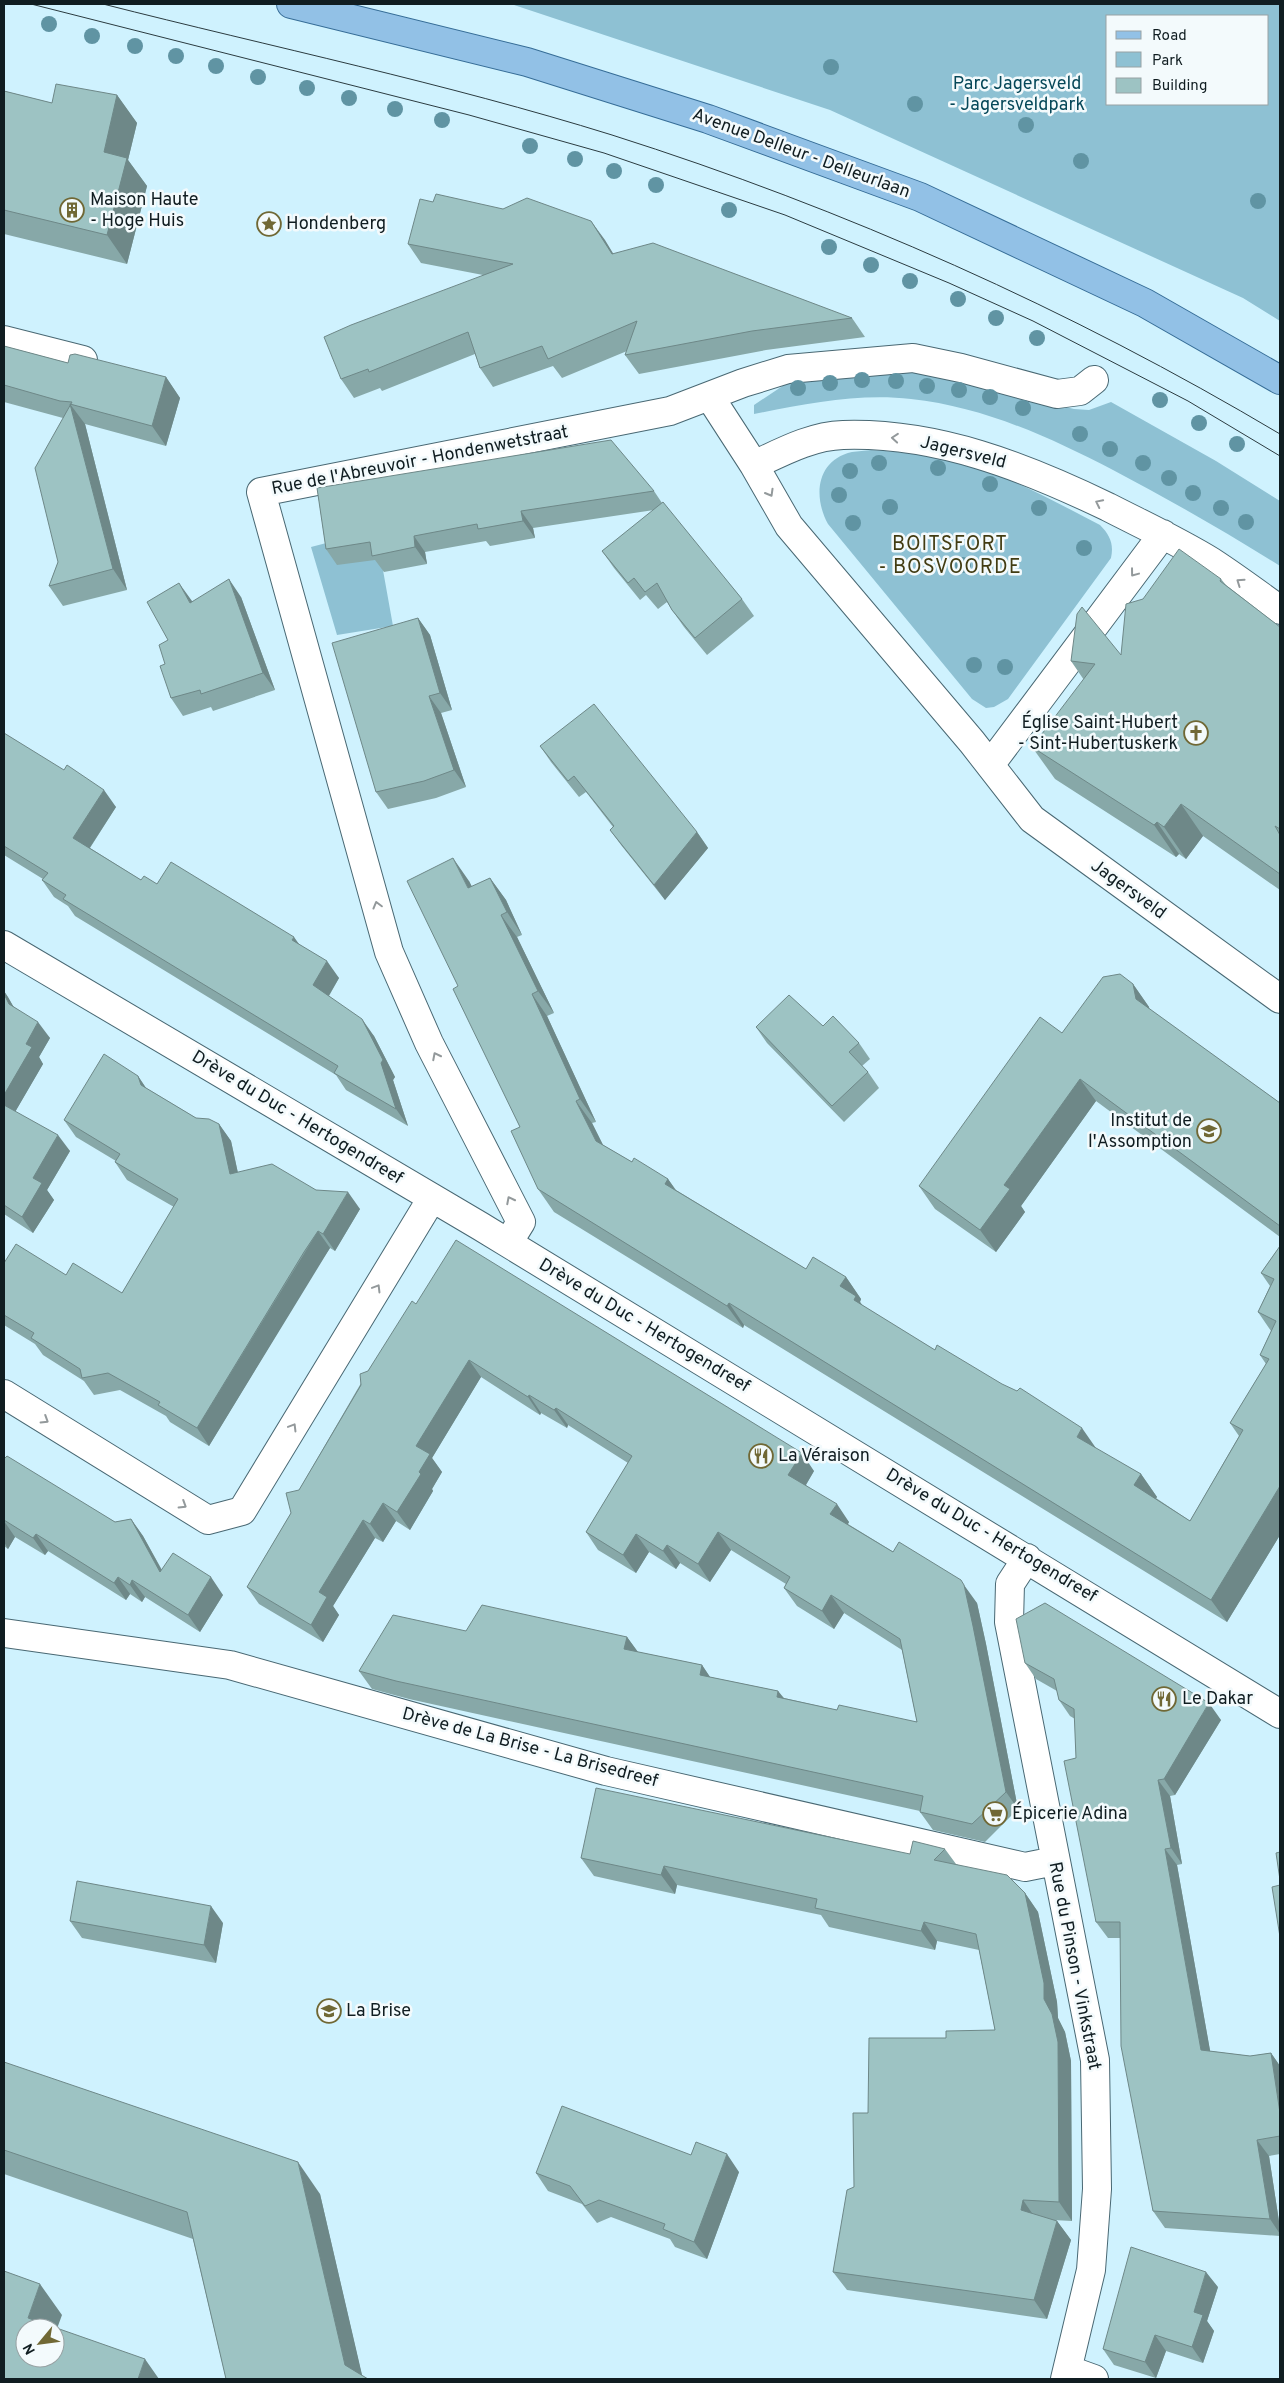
<svg xmlns="http://www.w3.org/2000/svg" width="1284" height="2383" viewBox="0 0 1284 2383" font-family="Overpass,sans-serif">
	<rect width="100%" height="100%" fill="#cff2fe"/>
	<!-- green -->
	<path fill="#8ec1d3" fill-rule="evenodd" d="M511,4H1280V321L1243,298L830,110ZM1108,16H1268V104H1108Z
		M848,370L923,372L1074,409L1089,410L1111,402L1216,461L1280,501V566C1226,532 1170,500 1113,470C1049,437 984,407 911,399C858,393 806,404 754,414V405L793,379Z
		M871,450C909,452 946,457 981,469C1023,483 1061,505 1100,525C1110,535 1114,544 1111,558L1008,699L994,707L986,708L972,699L828,524C813,497 816,460 852,452C858,451 865,451 871,450Z
		M334,541L381,559L393,626L337,635L311,547Z"/>
	<g fill="none" stroke-linecap="round" stroke-linejoin="round">
		<!-- minor casing -->
		<g stroke="#496873" stroke-width="30">
			<path id="minor" d="M4,340L83,360
				M710,397L754,465
				M1280,610C1258,594 1235,577 1212,562C1178,541 1143,525 1108,507C1025,467 937,432 843,435C811,436 782,452 754,465L789,526L972,742L1032,819L1280,999
				M990,765L1163,534
				M4,945L480,1226L1280,1714
				M508,1243L521,1222L429,1043L389,952L261,492L670,411L743,383L788,369L913,358L961,368L1057,394L1080,391L1094,380
				M4,1394L208,1520L242,1511L432,1198
				M1027,1558L1010,1584L1009,1622L1095,2060L1097,2189L1091,2270L1065,2379
				M4,1633L230,1665L606,1771L1025,1867L1055,1861
				M1069,2370L1094,2379"/>
		</g>
		<!-- major casing -->
		<g stroke="#366d97" stroke-width="30">
			<path id="major" d="M291,4L527,62L708,119L920,197L1145,303L1280,380"/>
		</g>
		<!-- minor -->
		<use href="#minor" stroke="#fff" stroke-width="28"/>
		<!-- major -->
		<use href="#major" stroke="#92c1e6" stroke-width="28"/>
		<!-- tram -->
		<path stroke="#2b3b40" stroke-width="1" d="M31,4L469,115L604,153L785,215L949,283L1033,321L1188,401L1280,456
			M103,4C272,47 445,83 612,135C845,209 1070,309 1280,434"/>
	</g>
	<!-- trees -->
	<g fill="#6094a3">
		<circle cx="49" cy="24" r="8"/>
		<circle cx="92" cy="36" r="8"/>
		<circle cx="135" cy="46" r="8"/>
		<circle cx="176" cy="56" r="8"/>
		<circle cx="216" cy="66" r="8"/>
		<circle cx="831" cy="67" r="8"/>
		<circle cx="258" cy="77" r="8"/>
		<circle cx="307" cy="88" r="8"/>
		<circle cx="349" cy="98" r="8"/>
		<circle cx="915" cy="104" r="8"/>
		<circle cx="395" cy="109" r="8"/>
		<circle cx="442" cy="120" r="8"/>
		<circle cx="1026" cy="125" r="8"/>
		<circle cx="530" cy="146" r="8"/>
		<circle cx="575" cy="159" r="8"/>
		<circle cx="1081" cy="161" r="8"/>
		<circle cx="614" cy="171" r="8"/>
		<circle cx="656" cy="185" r="8"/>
		<circle cx="1258" cy="201" r="8"/>
		<circle cx="729" cy="210" r="8"/>
		<circle cx="829" cy="247" r="8"/>
		<circle cx="871" cy="265" r="8"/>
		<circle cx="910" cy="281" r="8"/>
		<circle cx="958" cy="299" r="8"/>
		<circle cx="996" cy="318" r="8"/>
		<circle cx="1037" cy="338" r="8"/>
		<circle cx="862" cy="380" r="8"/>
		<circle cx="896" cy="381" r="8"/>
		<circle cx="830" cy="383" r="8"/>
		<circle cx="927" cy="386" r="8"/>
		<circle cx="798" cy="388" r="8"/>
		<circle cx="959" cy="390" r="8"/>
		<circle cx="990" cy="397" r="8"/>
		<circle cx="1160" cy="400" r="8"/>
		<circle cx="1023" cy="408" r="8"/>
		<circle cx="1199" cy="423" r="8"/>
		<circle cx="1080" cy="434" r="8"/>
		<circle cx="1237" cy="444" r="8"/>
		<circle cx="1110" cy="449" r="8"/>
		<circle cx="879" cy="463" r="8"/>
		<circle cx="1143" cy="463" r="8"/>
		<circle cx="938" cy="468" r="8"/>
		<circle cx="850" cy="471" r="8"/>
		<circle cx="1169" cy="478" r="8"/>
		<circle cx="990" cy="484" r="8"/>
		<circle cx="1193" cy="493" r="8"/>
		<circle cx="839" cy="495" r="8"/>
		<circle cx="890" cy="507" r="8"/>
		<circle cx="1039" cy="508" r="8"/>
		<circle cx="1221" cy="508" r="8"/>
		<circle cx="1246" cy="522" r="8"/>
		<circle cx="853" cy="523" r="8"/>
		<circle cx="1084" cy="548" r="8"/>
		<circle cx="963" cy="565" r="8"/>
		<circle cx="974" cy="665" r="8"/>
		<circle cx="1005" cy="667" r="8"/>
	</g>
	<!-- wall -->
	<path fill="#87a8a8" d="M4,91L52,103L117,95L137,123L128,160L147,186L127,264L4,234Z
		M433,202L503,209L591,221L613,254L852,318L865,337L766,350L639,374L625,355L627,351L562,378L553,366L493,387L480,368L475,354L382,391L380,388L354,398L341,379L483,275L421,263L408,244Z
		M4,346L68,363L166,377L180,398L166,446L85,424L127,590L63,606L49,586L58,562L63,418L4,402Z
		M317,488L654,491L662,503L742,599L754,616L707,655L684,627L672,610L667,602L658,609L646,595L640,600L614,568L602,551L654,510L533,528L535,538L490,546L486,541L425,552L427,564L384,572L375,560L337,565L326,549Z
		M1221,579L1226,585L1280,627V890L1203,836L1186,859L1179,854L1176,857L1055,779L1032,747L1084,680L1071,661L1121,655Z
		M241,597L275,690L213,711L211,707L183,716L171,698L165,664L168,640L192,602Z
		M418,618L430,635L452,710L441,713L466,787L436,798L388,809L376,792Z
		M4,733L116,807L90,848L141,880L157,884L299,944L339,978L329,996L374,1036L395,1077L393,1080L408,1126L346,1090L336,1075L75,916L68,906L54,897L42,880L43,879L4,855Z
		M540,746L697,832L708,848L665,900L621,845L610,830L613,827L586,792L579,797L551,762Z
		M490,878L506,900L522,935L517,937L554,1013L547,1016L596,1122L592,1123L603,1145L632,1162L668,1179L676,1190L806,1269L846,1277L861,1299L860,1302L863,1306L1096,1449L1141,1474L1157,1497L1156,1498L1190,1521L1239,1436L1230,1423L1266,1364L1260,1355L1271,1331L1258,1312L1270,1286L1261,1273L1280,1246V1535L1227,1622L744,1325L743,1328L554,1212L538,1189L520,1127L458,986L469,881L472,887Z
		M1133,984L1149,1007V1009L1280,1103V1237L1096,1101L1021,1206L1025,1212L996,1252L935,1209L919,1186L1062,1033Z
		M4,991L13,1006L50,1038L39,1057L43,1064L15,1112L70,1151L47,1190L54,1200L33,1233L4,1214Z
		M823,1026L859,1043L870,1059L862,1066L868,1072L879,1088L844,1122L767,1043L756,1027Z
		M138,1076L146,1088L196,1118L219,1124L231,1141L238,1173L316,1190L360,1209L335,1251L330,1248L316,1269L209,1446L170,1422L166,1416L120,1390L94,1395L84,1381L43,1355L35,1344L4,1325V1263L66,1275L122,1293L174,1207L127,1180L115,1162L116,1161L76,1137L64,1120Z
		M416,1304L814,1471L806,1485L849,1522L848,1524L977,1603L986,1644L1018,1809L985,1842L933,1830L920,1812V1811L409,1699L372,1689L359,1671L466,1631L627,1637L638,1652L702,1665L710,1677L778,1691L784,1698L837,1710L917,1722L902,1650L844,1613L834,1629L797,1606L784,1588L786,1584L731,1550L710,1582L680,1563L676,1569L649,1552L636,1573L598,1550L586,1532L628,1463L568,1425L567,1428L541,1413L540,1415L481,1377L432,1458L442,1472L432,1489L433,1491L410,1530L396,1521L383,1542L375,1538L333,1606L339,1615L323,1642L259,1604L247,1587L291,1513L299,1490L368,1371Z
		M4,1458L115,1522L131,1519L143,1536L162,1570L223,1595L200,1632L145,1597L142,1602L130,1594L126,1600L48,1551L45,1555L15,1537L8,1549L4,1546Z
		M1025,1663L1221,1720L1175,1795L1170,1796L1182,1864L1177,1865L1210,2051L1250,2056L1271,2053L1280,2066V2154L1269,2156L1280,2228V2236L1165,2228L1153,2211L1120,1938H1108L1096,1922L1076,1758L1075,1719L1070,1716L1059,1700L1057,1691L1036,1679Z
		M945,1849L956,1864L1025,1893L1038,1912L1057,2002L1058,2018L1065,2032L1071,2061L1072,2221L1053,2220L1057,2221L1071,2240L1047,2319L847,2290L833,2272L854,2187L868,2113L946,2038L995,2030L979,1950L937,1941L935,1950L829,1927L821,1915L677,1885L675,1894L594,1876L581,1858L910,1854Z
		M70,1921L223,1923L216,1963L82,1938Z
		M4,2062L320,2194L362,2376L226,2379L193,2239L4,2174Z
		M739,2172L707,2259L675,2247L670,2239L611,2217L597,2223L582,2204L548,2191L536,2173Z
		M1218,2287L1207,2321L1214,2331L1203,2363L1166,2351L1156,2378L1114,2365L1103,2349Z"/>
	<!-- shaded-wall -->
	<path fill="#6e8888" d="M117,95L137,123L128,160L147,186L127,264L107,235L104,152Z
		M591,221L605,240L625,273L612,254Z
		M166,377L180,398L166,446L152,426Z
		M70,404L85,424L127,590L113,569Z
		M521,511L533,528L535,538L523,521Z
		M414,536L425,552L427,564L415,547Z
		M229,579L241,597L275,690L263,673Z
		M179,583L192,601L202,620L190,603Z
		M418,618L430,635L452,710L440,693Z
		M429,696L441,713L466,787L454,770Z
		M104,790L116,807L85,855L73,838Z
		M1181,804L1203,836L1186,859L1164,827Z
		M1157,822L1179,854L1176,857L1154,825Z
		M697,832L708,848L665,900L654,885Z
		M453,858L469,881L484,911L468,888Z
		M490,878L506,900L522,935L507,912Z
		M501,915L517,937L554,1013L538,991Z
		M294,937L306,954L292,940Z
		M327,961L339,978L325,1002L313,985Z
		M1133,984L1149,1007L1152,1021L1136,999Z
		M4,991L8,997L21,1020L9,1004L4,994Z
		M532,994L547,1016L596,1122L580,1099Z
		M362,1019L374,1036L395,1077L393,1080L408,1126L396,1109Z
		M38,1022L50,1038L39,1057L43,1064L11,1119L4,1109V1095L26,1044Z
		M138,1076L150,1094L141,1085Z
		M1080,1079L1096,1101L1021,1206L1025,1212L996,1252L980,1230L1004,1185Z
		M576,1101L592,1123L612,1163L596,1141Z
		M219,1124L231,1141L242,1192L230,1174Z
		M58,1135L70,1151L47,1190L54,1200L33,1233L22,1217L33,1178Z
		M668,1179L683,1201L665,1184Z
		M348,1192L360,1209L335,1251L323,1234Z
		M318,1231L330,1248L209,1446L197,1428Z
		M846,1277L861,1299L860,1302L872,1319L840,1286Z
		M729,1303L744,1325L743,1328L727,1306Z
		M469,1360L481,1377L432,1458L442,1472L432,1489L433,1491L410,1530L397,1512L419,1472L416,1446Z
		M529,1395L541,1413L540,1415L528,1397Z
		M556,1408L568,1425L567,1428L554,1410Z
		M1082,1428L1098,1451L1077,1437Z
		M802,1453L814,1471L801,1493L788,1475Z
		M1141,1474L1157,1497L1150,1507L1134,1485Z
		M1280,1486V1535L1227,1622L1211,1600Z
		M383,1503L396,1521L383,1542L370,1524Z
		M837,1504L849,1522L843,1532L830,1514Z
		M131,1519L143,1536L172,1589L160,1572Z
		M363,1520L375,1538L333,1606L339,1615L323,1642L311,1625L319,1592Z
		M4,1521L15,1537L8,1549L4,1542Z
		M718,1532L731,1550L710,1582L698,1564Z
		M36,1534L48,1551L45,1555L33,1538Z
		M636,1534L649,1552L636,1573L623,1555Z
		M667,1545L680,1563L676,1569L663,1551Z
		M118,1577L130,1594L126,1600L114,1583Z
		M211,1577L223,1595L200,1632L188,1615Z
		M132,1580L145,1597L142,1602L130,1585Z
		M964,1585L977,1603L986,1644L1018,1809L1006,1792Z
		M831,1595L844,1613L834,1629L822,1611Z
		M627,1637L640,1655L624,1649Z
		M702,1665L714,1683L700,1675Z
		M778,1691L791,1708L777,1697Z
		M1209,1703L1221,1720L1175,1795L1164,1779Z
		M1158,1780L1170,1796L1182,1864L1171,1848Z
		M1165,1849L1177,1865L1213,2067L1201,2050Z
		M664,1866L677,1885L675,1894L661,1875Z
		M1025,1893L1038,1912L1057,2002L1058,2018L1065,2032L1071,2061L1072,2221L1059,2202Z
		M211,1906L223,1923L216,1963L204,1945Z
		M924,1922L937,1941L935,1950L921,1931Z
		M1271,2053L1280,2066V2113Z
		M1257,2140L1269,2156L1280,2228V2234L1270,2219Z
		M727,2154L739,2172L707,2259L694,2242Z
		M298,2162L320,2194L363,2379L345,2365Z
		M1023,2200L1036,2219L1021,2210Z
		M1057,2221L1071,2240L1047,2319L1034,2300Z
		M1206,2272L1218,2287L1207,2321L1214,2331L1203,2363L1192,2347L1194,2312Z
		M40,2284L62,2315L55,2334L28,2318Z
		M1155,2335L1166,2351L1156,2378L1145,2362Z
		M145,2359L159,2379H138Z"/>
	<!-- building -->
	<path fill="#9dc3c3" stroke="#6e8888" fill-rule="evenodd" d="M56,84L117,95L104,152L127,158L107,235L4,210V91L52,103Z
		M436,194L503,209L527,198L591,221L612,254L653,243L852,318L752,331L625,355L637,321L548,359L542,346L480,368L468,332L369,372L368,369L341,379L324,337L351,325L513,264L408,244L420,199L433,202Z
		M4,346L68,363L70,355L75,354L166,377L152,426L70,404L113,569L49,586L58,562L35,468L72,402L60,401L4,385Z
		M611,440L654,491L521,511L523,521L478,529L477,524L414,536L415,547L372,556L370,542L326,549L317,488Z
		M663,502L742,599L695,638L672,610L657,583L645,592L634,578L628,583L602,551Z
		M1179,549L1221,579L1220,581L1280,627V829L1275,826L1280,835V874L1181,804L1164,827L1157,822L1154,825L1032,747L1095,664L1071,661L1077,614L1082,607L1121,655L1126,604L1143,599Z
		M229,579L263,673L201,694L200,690L171,698L160,666L165,664L159,645L168,640L147,602L179,583L190,603Z
		M418,618L440,693L429,696L454,770L424,781L376,792L332,643Z
		M594,704L697,832L654,885L610,830L614,826L574,776L568,781L540,746Z
		M4,733L64,770L67,765L104,790L73,838L141,880L144,876L157,884L171,862L294,937L292,940L327,961L313,985L362,1019L383,1060L381,1063L396,1109L334,1073L338,1066L63,899L66,895L42,880L48,873L4,846Z
		M453,858L468,888L490,878L507,912L501,915L538,991L532,994L580,1099L576,1101L596,1141L632,1162L634,1158L668,1179L665,1184L806,1269L813,1257L846,1277L840,1286L856,1296L854,1300L935,1350L937,1345L1002,1384L1017,1391L1020,1388L1082,1428L1077,1437L1141,1474L1134,1485L1190,1521L1243,1430L1230,1423L1269,1359L1260,1355L1276,1321L1258,1312L1274,1279L1261,1273L1280,1246V1486L1211,1600L729,1303L727,1306L538,1189L511,1131L520,1127L453,989L458,986L407,881Z
		M1120,974L1133,984L1136,999L1280,1103V1226L1080,1079L1004,1185L1010,1189L980,1230L919,1186L1040,1017L1062,1033L1103,977Z
		M4,994L9,1004L38,1022L26,1044L32,1047L4,1095Z
		M789,995L823,1026L833,1016L859,1043L849,1052L868,1072L832,1106L756,1027Z
		M104,1054L138,1076L141,1085L196,1118L209,1119L219,1124L230,1174L272,1164L316,1190L348,1192L323,1234L318,1231L304,1252L197,1428L158,1405L160,1402L108,1373L82,1378L80,1369L31,1338L34,1333L4,1315V1263L16,1244L66,1275L73,1263L122,1293L178,1199L115,1162L120,1154L64,1120Z
		M4,1105L58,1135L33,1178L42,1183L22,1217L4,1205Z
		M456,1240L802,1453L788,1475L837,1504L830,1514L893,1552L899,1542L961,1580L964,1585L973,1626L1006,1792L972,1824L920,1812L923,1796L396,1681L359,1671L393,1615L466,1631L482,1605L627,1637L624,1649L702,1665L700,1675L778,1691L777,1697L837,1710L839,1705L917,1722L900,1639L831,1595L822,1611L784,1588L790,1577L718,1532L698,1564L667,1545L663,1551L636,1534L623,1555L586,1532L632,1456L556,1408L554,1410L529,1395L528,1397L469,1360L416,1446L430,1454L419,1472L421,1474L397,1512L383,1503L370,1524L363,1520L319,1592L327,1597L311,1625L247,1587L291,1513L286,1493L299,1490L361,1385L360,1374L368,1371L412,1301L416,1304Z
		M7,1456L115,1522L131,1519L160,1572L173,1553L211,1577L188,1615L132,1580L130,1585L118,1577L114,1583L36,1534L33,1538L4,1520V1458H5Z
		M1045,1603L1209,1703L1164,1779L1158,1780L1171,1848L1165,1849L1201,2050L1250,2056L1271,2053L1280,2113V2136L1257,2140L1270,2219L1153,2211L1121,2046L1120,1922H1096L1064,1761L1076,1758L1074,1709L1059,1700L1054,1679L1025,1663L1016,1619Z
		M596,1788L910,1854L913,1841L945,1849L934,1860L1007,1875L1025,1893L1044,1983V1999L1052,2014L1058,2042L1059,2202L1023,2200L1021,2210L1057,2221L1034,2300L833,2272L847,2190L854,2187L853,2113H868L869,2038H946V2031L995,2030L976,1934L924,1922L921,1931L815,1908L817,1899L664,1866L661,1875L581,1858Z
		M1280,1852V1880L1276,1853Z
		M77,1881L211,1906L204,1945L70,1921Z
		M1280,1885V1937L1272,1887Z
		M4,2062L298,2162L345,2365L368,2379H226L187,2212L4,2150Z
		M562,2106L691,2155L696,2142L727,2154L694,2242L663,2229L665,2224L599,2200L585,2206L570,2186L536,2173Z
		M1131,2247L1206,2272L1194,2312L1203,2315L1192,2347L1155,2335L1145,2362L1103,2349Z
		M4,2271L40,2284L28,2318L145,2359L138,2379H4ZM25,2328H55V2358H25Z"/>
	<!-- one-way arrows -->
	<defs><path id="oneway-chevron" d="M-2-3.5L2.5 0L-2 3.5" fill="none" stroke-width="1.6" stroke-linecap="round" stroke-linejoin="round" transform="scale(1.25)"/></defs>
	<g stroke="#93999b">
		<use href="#oneway-chevron" transform="translate(895 438) rotate(-175)"/>
		<use href="#oneway-chevron" transform="translate(770 493) rotate(60)"/>
		<use href="#oneway-chevron" transform="translate(1099 503) rotate(-154)"/>
		<use href="#oneway-chevron" transform="translate(1134 573) rotate(127)"/>
		<use href="#oneway-chevron" transform="translate(1240 582) rotate(-145)"/>
		<use href="#oneway-chevron" transform="translate(377 905) rotate(-105)"/>
		<use href="#oneway-chevron" transform="translate(436 1056) rotate(-117)"/>
		<use href="#oneway-chevron" transform="translate(510 1200) rotate(-117)"/>
		<use href="#oneway-chevron" transform="translate(377 1288) rotate(-59)"/>
		<use href="#oneway-chevron" transform="translate(45 1420) rotate(32)"/>
		<use href="#oneway-chevron" transform="translate(293 1427) rotate(-59)"/>
		<use href="#oneway-chevron" transform="translate(183 1505) rotate(32)"/>
	</g>
	<!-- icons -->
	<defs>
		<g id="building-ring" transform="scale(1.25)"><circle r="9.5" fill="#f3fafc" stroke="#706835" stroke-width="1.5"/><path d="M-4-6H4V6H1V3H-1V6H-4ZM-2.5-4.3h1.7v1.8h-1.7ZM.8-4.3h1.7v1.8H.8ZM-2.5-1h1.7V.8h-1.7ZM.8-1h1.7V.8H.8Z" fill="#706835"/></g>
		<g id="sight-ring" transform="scale(1.25)"><circle r="9.5" fill="#f3fafc" stroke="#706835" stroke-width="1.5"/><path d="M0-6L1.8-2.2L6-1.7L2.9 1.2L3.7 5.4L0 3.3L-3.7 5.4L-2.9 1.2L-6-1.7L-1.8-2.2Z" fill="#706835"/></g>
		<g id="church-ring" transform="scale(1.25)"><circle r="9.5" fill="#f3fafc" stroke="#706835" stroke-width="1.5"/><path d="M-1.2-6h2.4v3.5h3.3v2.4h-3.3V6h-2.4V-.1h-3.3v-2.4h3.3Z" fill="#706835"/></g>
		<g id="school-ring" transform="scale(1.25)"><circle r="9.5" fill="#f3fafc" stroke="#706835" stroke-width="1.5"/><path d="M0-5L7-2L0 1L-7-2ZM-4 1L0 2.5L4 1V4Q0 6-4 4Z" fill="#706835"/></g>
		<g id="restaurant-ring" transform="scale(1.25)"><circle r="9.5" fill="#f3fafc" stroke="#706835" stroke-width="1.5"/><path d="M-5-6h1v4h1v-4h1v4h1v-4h1v5L-1.5 .5V6h-2V.5L-5-1ZM5-6V6H3V1.5H1.5Q1.5-4 5-6Z" fill="#706835"/></g>
		<g id="supermarket-ring" transform="scale(1.25)"><circle r="9.5" fill="#f3fafc" stroke="#706835" stroke-width="1.5"/><path d="M-6-5.5h2.5l.6 2H6L4.5 2H-2.5L-4.4-4H-6ZM-1.5 3.2a1.3 1.3 0 1 0 .1 0ZM3 3.2a1.3 1.3 0 1 0 .1 0Z" fill="#706835"/></g>
	</defs>
	<g fill-rule="evenodd">
		<use href="#building-ring" x="72" y="210"/>
		<use href="#sight-ring" x="269" y="224"/>
		<use href="#church-ring" x="1196" y="733"/>
		<use href="#school-ring" x="1209" y="1131"/>
		<use href="#restaurant-ring" x="761" y="1456"/>
		<use href="#restaurant-ring" x="1164" y="1699"/>
		<use href="#supermarket-ring" x="995" y="1814"/>
		<use href="#school-ring" x="329" y="2011"/>
	</g>
	<g text-anchor="middle" dominant-baseline="central" stroke-width="5" stroke-linejoin="round" paint-order="stroke">
		<!-- park labels -->
		<g font-size="18" fill="#064859" stroke="#f3fafc">
			<text x="1017" y="84">Parc Jagersveld<tspan x="1017" dy="21">- Jagersveldpark</tspan></text>
		</g>
		<!-- street labels -->
		<g font-size="18" fill="#101d21" stroke="#f3fafc">
			<text transform="translate(801 154) rotate(20)">Avenue Delleur - Delleurlaan</text>
			<text transform="translate(963 453) rotate(14)">Jagersveld</text>
			<text transform="translate(420 461) rotate(-11)">Rue de l'Abreuvoir - Hondenwetstraat</text>
			<text transform="translate(1128 890) rotate(36)">Jagersveld</text>
			<text transform="translate(297 1118) rotate(31)">Drève du Duc - Hertogendreef</text>
			<text transform="translate(644 1326) rotate(31)">Drève du Duc - Hertogendreef</text>
			<text transform="translate(991 1536) rotate(31)">Drève du Duc - Hertogendreef</text>
			<text transform="translate(530 1748) rotate(15)">Drève de La Brise - La Brisedreef</text>
			<text transform="translate(1074 1966) rotate(79)">Rue du Pinson - Vinkstraat</text>
		</g>
		<!-- poi labels -->
		<g font-size="18" fill="#101d21" stroke="#f3fafc" text-anchor="start">
			<text x="90" y="200">Maison Haute<tspan x="90" dy="21">- Hoge Huis</tspan></text>
			<text x="286" y="224">Hondenberg</text>
			<text x="1178" y="723" text-anchor="end">Église Saint-Hubert<tspan x="1178" dy="21">- Sint-Hubertuskerk</tspan></text>
			<text x="1192" y="1121" text-anchor="end">Institut de<tspan x="1192" dy="21">l'Assomption</tspan></text>
			<text x="778" y="1456">La Véraison</text>
			<text x="1182" y="1699">Le Dakar</text>
			<text x="1012" y="1814">Épicerie Adina</text>
			<text x="346" y="2011">La Brise</text>
		</g>
		<!-- quarter labels -->
		<g font-size="20" letter-spacing="1" fill="#423c12" stroke="#f3fafc">
			<text x="950" y="545">BOITSFORT<tspan x="950" dy="23">- BOSVOORDE</tspan></text>
		</g>
	</g>
	<!-- border -->
	<rect width="1284" height="2383" fill="none" stroke="#101d21" stroke-width="10"/>
	<!-- legend -->
	<rect x="1106" y="15" width="162" height="90" fill="#f3fafc" stroke="#98a2a4"/>
	<rect x="1116" y="31" width="25" height="8" fill="#92c1e6" stroke="#98a2a4"/>
	<text x="1152" y="40" font-size="15" fill="#101d21">Road</text>
	<rect x="1116" y="52" width="25" height="15" fill="#8ec1d3" stroke="#98a2a4"/>
	<text x="1152" y="65" font-size="15" fill="#101d21">Park</text>
	<rect x="1116" y="78" width="25" height="15" fill="#9dc3c3" stroke="#98a2a4"/>
	<text x="1152" y="90" font-size="15" fill="#101d21">Building</text>
	<!-- north arrow -->
	<g transform="translate(40 2343) rotate(241)"><circle r="24" fill="#f3fafc" stroke="#98a2a4"/>
	<path d="M0-4L9 19L0 12L-9 19Z" fill="#706835"/>
	<text y="-8" font-size="14" font-weight="bold" text-anchor="middle" fill="#101d21">N</text>
	</g>
</svg>
